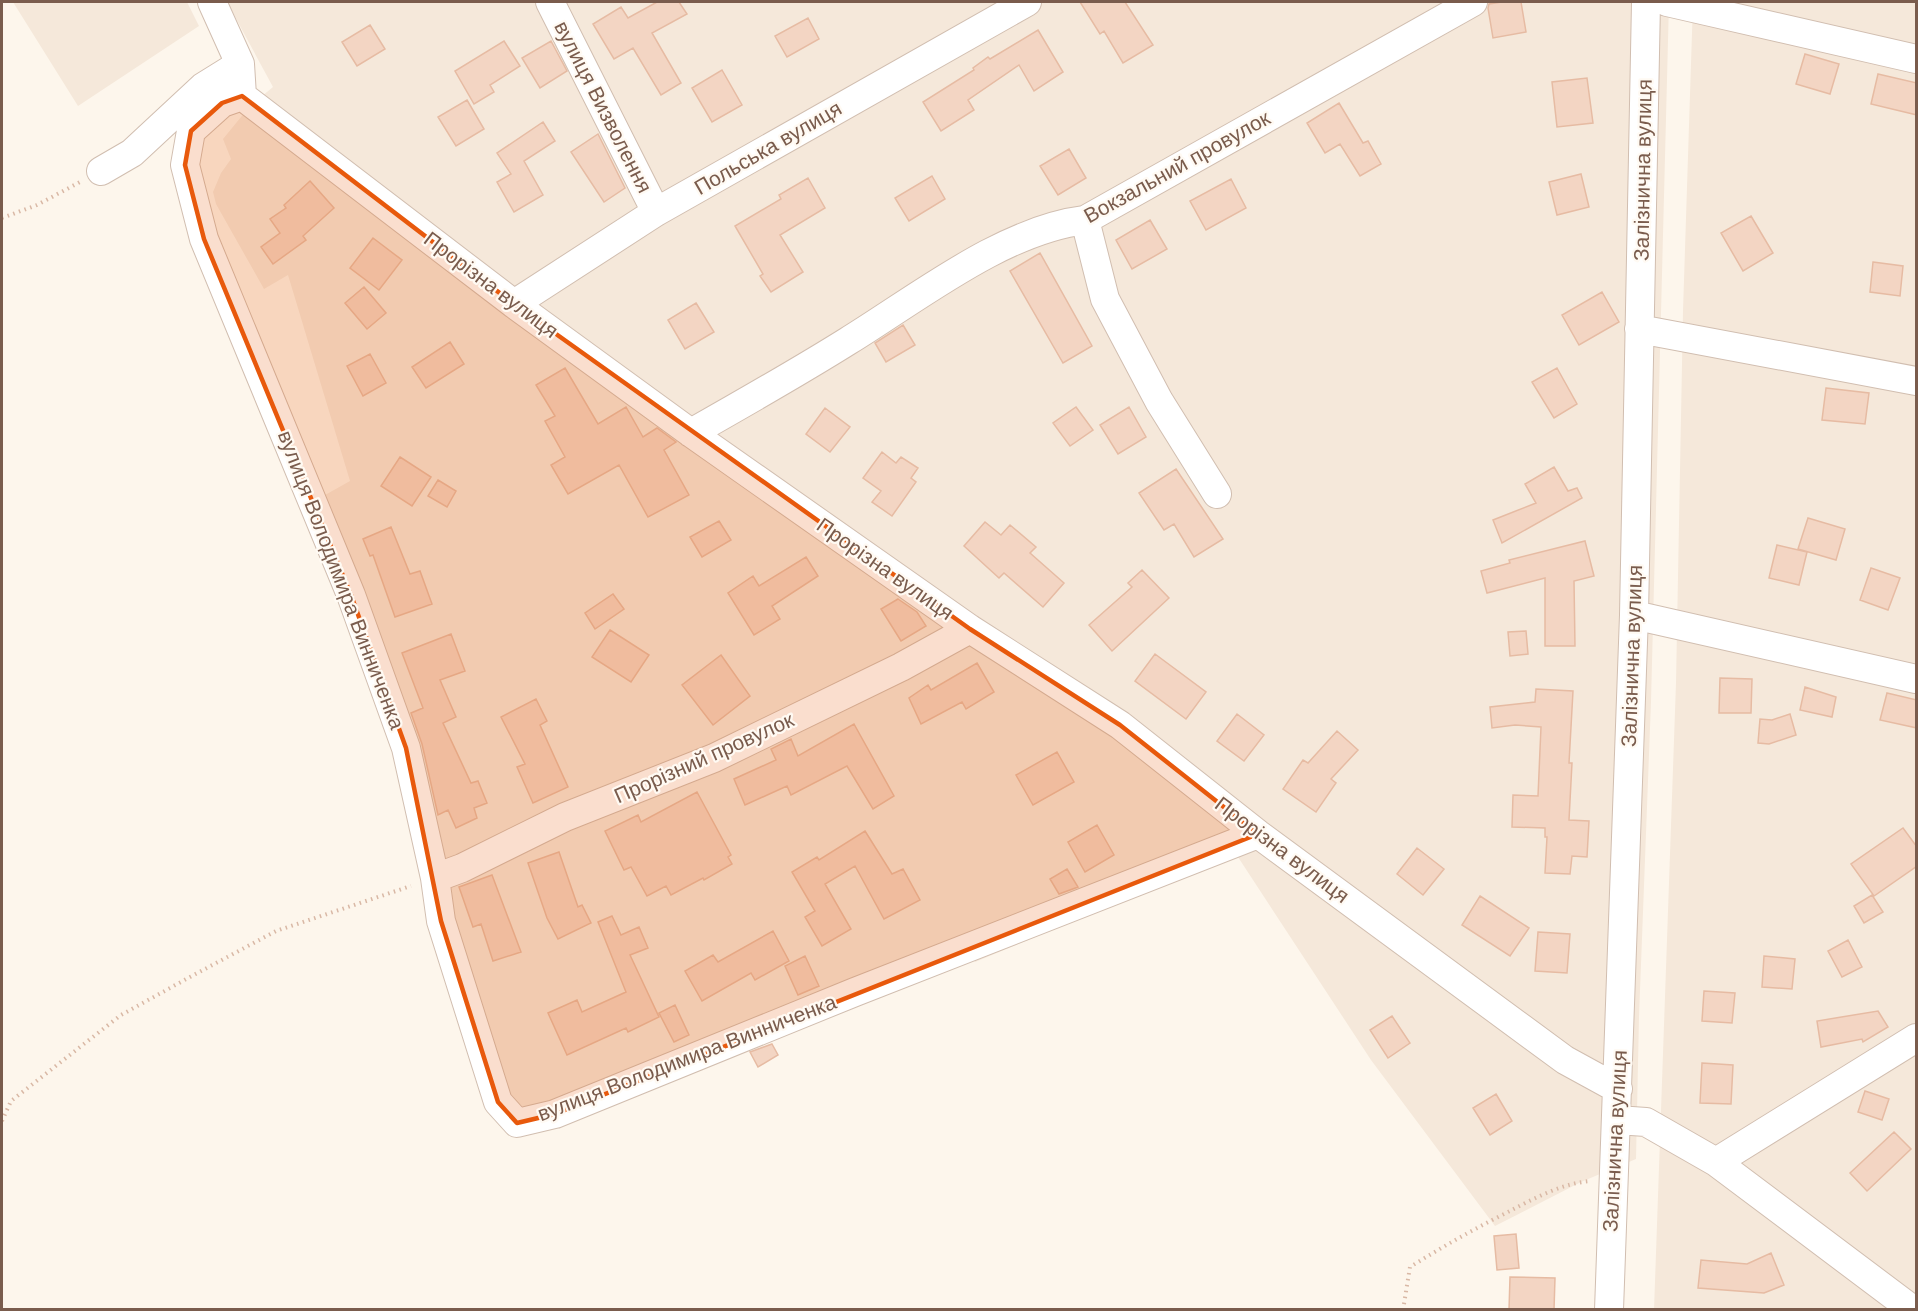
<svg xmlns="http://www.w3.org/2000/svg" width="1918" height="1311" viewBox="0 0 1918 1311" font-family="'DM Sans',sans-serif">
	<rect width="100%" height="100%" fill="#fdf6ec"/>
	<!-- residential -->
	<path fill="#f5e8da" d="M13,2H187L199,26L78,106Z
		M227,2H1669L1651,702L1639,1017L1636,1159L1581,1182L1495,1226L1371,1060L1236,854L975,962L965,940L534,1108L524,1107L513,1101L506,1089L475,997L449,893L325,495L350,481L288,275L264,289L216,204L213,192L221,173L231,159L223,139L250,106L273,87Z
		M1693,2H1916V1309L1654,1310L1676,683L1683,311Z"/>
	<!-- building -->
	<path fill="#f3d5c3" stroke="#e6bba3" stroke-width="1.5" d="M657,2H679L687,14L652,33L681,83L661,95L633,48L614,59L593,24L621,7L628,18Z
		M1080,2H1125L1153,45L1123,63L1104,31L1100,34Z
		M1502,2H1521L1526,32L1493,38L1488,8L1489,4Z
		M808,18L819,39L787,57L775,36Z
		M370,25L385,49L357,66L342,42Z
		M1038,30L1063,72L1034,91L1019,65L968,100L974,110L941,131L923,102L974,70L973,68L988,57L990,59Z
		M504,41L520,66L490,85L494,92L474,104L455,71Z
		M551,41L567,71L540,88L522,58Z
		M1805,54L1839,64L1830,94L1796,84Z
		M722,70L742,105L712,122L692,88Z
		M1878,74L1917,83V115L1871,104Z
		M1587,78L1593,123L1557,127L1552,82Z
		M467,100L484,129L456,146L438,117Z
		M1339,103L1363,143L1368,141L1381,164L1360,176L1340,144L1325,153L1307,123Z
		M543,122L555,141L524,161L543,195L514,212L497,182L511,174L497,153Z
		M598,134L625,188L604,202L571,152Z
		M1069,149L1086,178L1058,195L1040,166Z
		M1581,174L1589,207L1557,215L1549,182Z
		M932,176L945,199L909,221L895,198Z
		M808,178L825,208L780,235L803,272L771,292L760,276L763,274L735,226L781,199L779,195Z
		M1231,179L1246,208L1206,230L1190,201Z
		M310,181L334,208L303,236L306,240L273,264L261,247L280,233L270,219L286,208L284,205Z
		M1751,216L1773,253L1743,271L1721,233Z
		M1150,220L1167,249L1132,269L1116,240Z
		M373,238L402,260L379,290L350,268Z
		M1040,253L1092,346L1063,363L1010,271Z
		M1873,262L1903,266L1900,296L1870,292Z
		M364,287L386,313L367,329L345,303Z
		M1602,292L1619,322L1579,345L1562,315Z
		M696,303L714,332L685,349L668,320Z
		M903,325L915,345L886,362L875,343Z
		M450,342L464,364L426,388L412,367Z
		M370,354L386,383L363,396L347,366Z
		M565,368L598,424L626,407L643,437L657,428L676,442L664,450L689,495L648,517L619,465L568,494L551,465L565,457L545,421L555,416L536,385Z
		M1557,368L1577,404L1554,418L1532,382Z
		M1826,388L1869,393L1865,424L1822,420Z
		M1076,407L1093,430L1070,446L1053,423Z
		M1129,407L1146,437L1118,454L1100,425Z
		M825,408L850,427L830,452L806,434Z
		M882,452L896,463L901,457L918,468L911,478L916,482L892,516L872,502L881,491L863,478Z
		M400,457L431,477L412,506L381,486Z
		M1554,467L1568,491L1577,488L1582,498L1502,543L1493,520L1536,503L1525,484Z
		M1176,469L1223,539L1194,557L1174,524L1164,530L1139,493Z
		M438,480L456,491L447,507L428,496Z
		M1808,518L1845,529L1836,560L1798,549Z
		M719,521L731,540L702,557L690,537Z
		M985,522L1001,535L1010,525L1036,547L1030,553L1064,583L1043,607L1004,573L999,578L964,546Z
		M391,527L410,574L420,571L432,604L395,617L373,555L370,556L363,539Z
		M1585,541L1594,576L1574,581L1575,646H1545V578L1487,593L1481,571L1510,563L1509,560Z
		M1777,545L1807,552L1799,585L1769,578Z
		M806,557L818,576L772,606L780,619L754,635L728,593L753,576L759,586Z
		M1871,568L1900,578L1888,610L1860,600Z
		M1142,570L1169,598L1112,651L1089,625L1132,587L1128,583Z
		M613,594L624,609L595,629L585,613Z
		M898,599L917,612L926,626L901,641L881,609Z
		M610,630L649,655L631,682L592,657Z
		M1526,631L1528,654L1510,656L1508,632Z
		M451,634L465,671L440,680L456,717L443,723L471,783L478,781L487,803L474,808L477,818L456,828L448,810L438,815L422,744L411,713L423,708L402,653Z
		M1155,654L1206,692L1186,719L1135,681Z
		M721,655L750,696L713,725L682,685Z
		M977,663L994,692L966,709L962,702L921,724L909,698L928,685L931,690Z
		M1720,678L1752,679L1751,713H1719Z
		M1805,687L1836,697L1832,717L1800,710Z
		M1536,689L1573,691L1569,763H1572L1569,820L1589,821L1587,857L1572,856L1570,874L1545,873L1547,837H1545V828L1512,827L1513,795L1538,796L1541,727L1515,725L1492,728L1490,707L1535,702Z
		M1887,693L1917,700V728L1880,720Z
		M536,699L547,721L540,725L568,787L533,803L517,767L525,764L501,717Z
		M1237,714L1264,735L1244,761L1217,741Z
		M1790,714L1796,735L1769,744L1758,743L1760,719L1772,720Z
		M854,724L894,796L873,809L847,766L791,795L787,786L745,805L734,779L776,760L771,749L791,739L798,756Z
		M1337,731L1358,750L1331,779L1336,783L1316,812L1283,789L1303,760L1308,763Z
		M1057,752L1074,782L1033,805L1016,775Z
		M697,792L731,855L728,857L732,864L704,880L703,878L671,895L666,886L647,896L631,867L624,870L605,831L638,815L641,822Z
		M1097,825L1114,855L1085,872L1068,842Z
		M1903,828L1917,847V866L1874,896L1851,864Z
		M865,831L892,874L903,869L920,900L884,919L855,866L825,884L851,929L822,946L805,917L815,911L792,872L817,857L819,860Z
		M1417,848L1444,869L1423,895L1397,874Z
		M559,852L578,907L582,905L591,923L558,939L547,918L528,863Z
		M1067,869L1078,887L1059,894L1050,879Z
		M492,875L521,952L493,961L481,924L473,927L459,887Z
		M1872,895L1883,912L1864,923L1854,906Z
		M1480,896L1529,928L1510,956L1462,925Z
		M612,916L621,935L639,927L648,948L630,955L659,1017L628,1032L626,1028L567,1055L548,1013L577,1000L582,1012L626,992L598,922Z
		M773,931L789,961L755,980L751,973L702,1001L685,971L713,955L718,962Z
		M1538,932L1570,934L1567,973L1535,971Z
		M1848,940L1862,967L1842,977L1828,951Z
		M805,956L819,986L798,995L785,966Z
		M1764,956L1795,959L1792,989L1762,987Z
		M1704,991L1735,993L1732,1023L1702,1021Z
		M675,1005L689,1035L674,1042L659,1013Z
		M1878,1011L1888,1027L1863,1042L1862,1039L1821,1047L1817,1021Z
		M1392,1016L1410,1043L1388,1058L1370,1030Z
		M772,1044L778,1055L758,1067L750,1052Z
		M1702,1063L1733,1065L1731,1104L1700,1103Z
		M1865,1091L1889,1099L1882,1120L1858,1112Z
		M1496,1094L1512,1121L1490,1135L1473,1108Z
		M1894,1132L1911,1149L1867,1191L1850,1173Z
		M1516,1234L1519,1268L1497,1270L1494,1236Z
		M1771,1253L1784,1285L1764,1293L1698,1288L1701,1260L1747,1264Z
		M1510,1277L1555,1278L1554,1310H1509Z"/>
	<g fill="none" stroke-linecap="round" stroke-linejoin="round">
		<!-- minor casing -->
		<g stroke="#d1beb0" stroke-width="30">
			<path id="minor" d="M212,2L240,64L242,96L514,304L691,433L970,629L1120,725L1258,834L1565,1060L1618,1089
				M550,2L656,212
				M1667,2L1916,59
				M242,96L222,103L191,131L185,165L204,239L351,595L406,748L435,878L441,921L498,1102L517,1123L555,1114L855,992L1258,834
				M101,171L132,153L203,87L240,64
				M1085,220L1105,299L1159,401L1217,494
				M514,304L656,212L1027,2
				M1639,329L1916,381
				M691,433C744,403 797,373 848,341C918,298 1003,230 1085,220L1473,2
				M1634,615L1916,679
				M435,878L462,868L565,817L714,758L901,667L970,629
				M1617,1120L1646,1122L1716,1162L1916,1038
				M1716,1162L1913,1310
				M1609,1310L1634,615L1646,2"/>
		</g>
		<!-- path -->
		<path stroke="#d9b8a5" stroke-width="4" stroke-dasharray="1.5 4.5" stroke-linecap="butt" d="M2,218L37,205L80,182
			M2,1121L11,1101L121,1015L190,977L276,931L411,886
			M1403,1310L1410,1267C1442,1247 1474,1229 1508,1212C1533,1199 1562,1183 1591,1181"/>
		<!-- minor -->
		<use href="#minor" stroke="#fff" stroke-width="28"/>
	</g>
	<!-- marked area -->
	<path fill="#e8590c" fill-opacity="0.2" stroke="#e8590c" stroke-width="4.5" stroke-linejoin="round" d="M242,96L514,304L970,629L1120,725L1258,834L555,1114L517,1123L498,1102L441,921L406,748L351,595L204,239L185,165L191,131L222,103Z"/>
	<g text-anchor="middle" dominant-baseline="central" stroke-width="4.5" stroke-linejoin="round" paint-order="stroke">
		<!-- street labels -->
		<g font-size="21" fill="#7a5c4d" stroke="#fffaf3">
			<text transform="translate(603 107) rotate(63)">вулиця Визволення</text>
			<text transform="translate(768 148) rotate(-30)">Польська вулиця</text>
			<text transform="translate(1177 167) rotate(-29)">Вокзальний провулок</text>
			<text transform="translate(1643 170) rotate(-89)">Залізнична вулиця</text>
			<text transform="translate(491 285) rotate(37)">Прорізна вулиця</text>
			<text transform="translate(885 569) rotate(35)">Прорізна вулиця</text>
			<text transform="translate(341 580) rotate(69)">вулиця Володимира Винниченка</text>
			<text transform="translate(1632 656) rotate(-88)">Залізнична вулиця</text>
			<text transform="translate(704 758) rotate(-24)">Прорізний провулок</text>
			<text transform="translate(1282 850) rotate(37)">Прорізна вулиця</text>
			<text transform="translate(687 1058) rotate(-21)">вулиця Володимира Винниченка</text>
			<text transform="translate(1615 1141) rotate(-87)">Залізнична вулиця</text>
		</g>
	</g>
	<!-- border -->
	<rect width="1918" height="1311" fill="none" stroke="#7a5c4d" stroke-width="6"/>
</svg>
